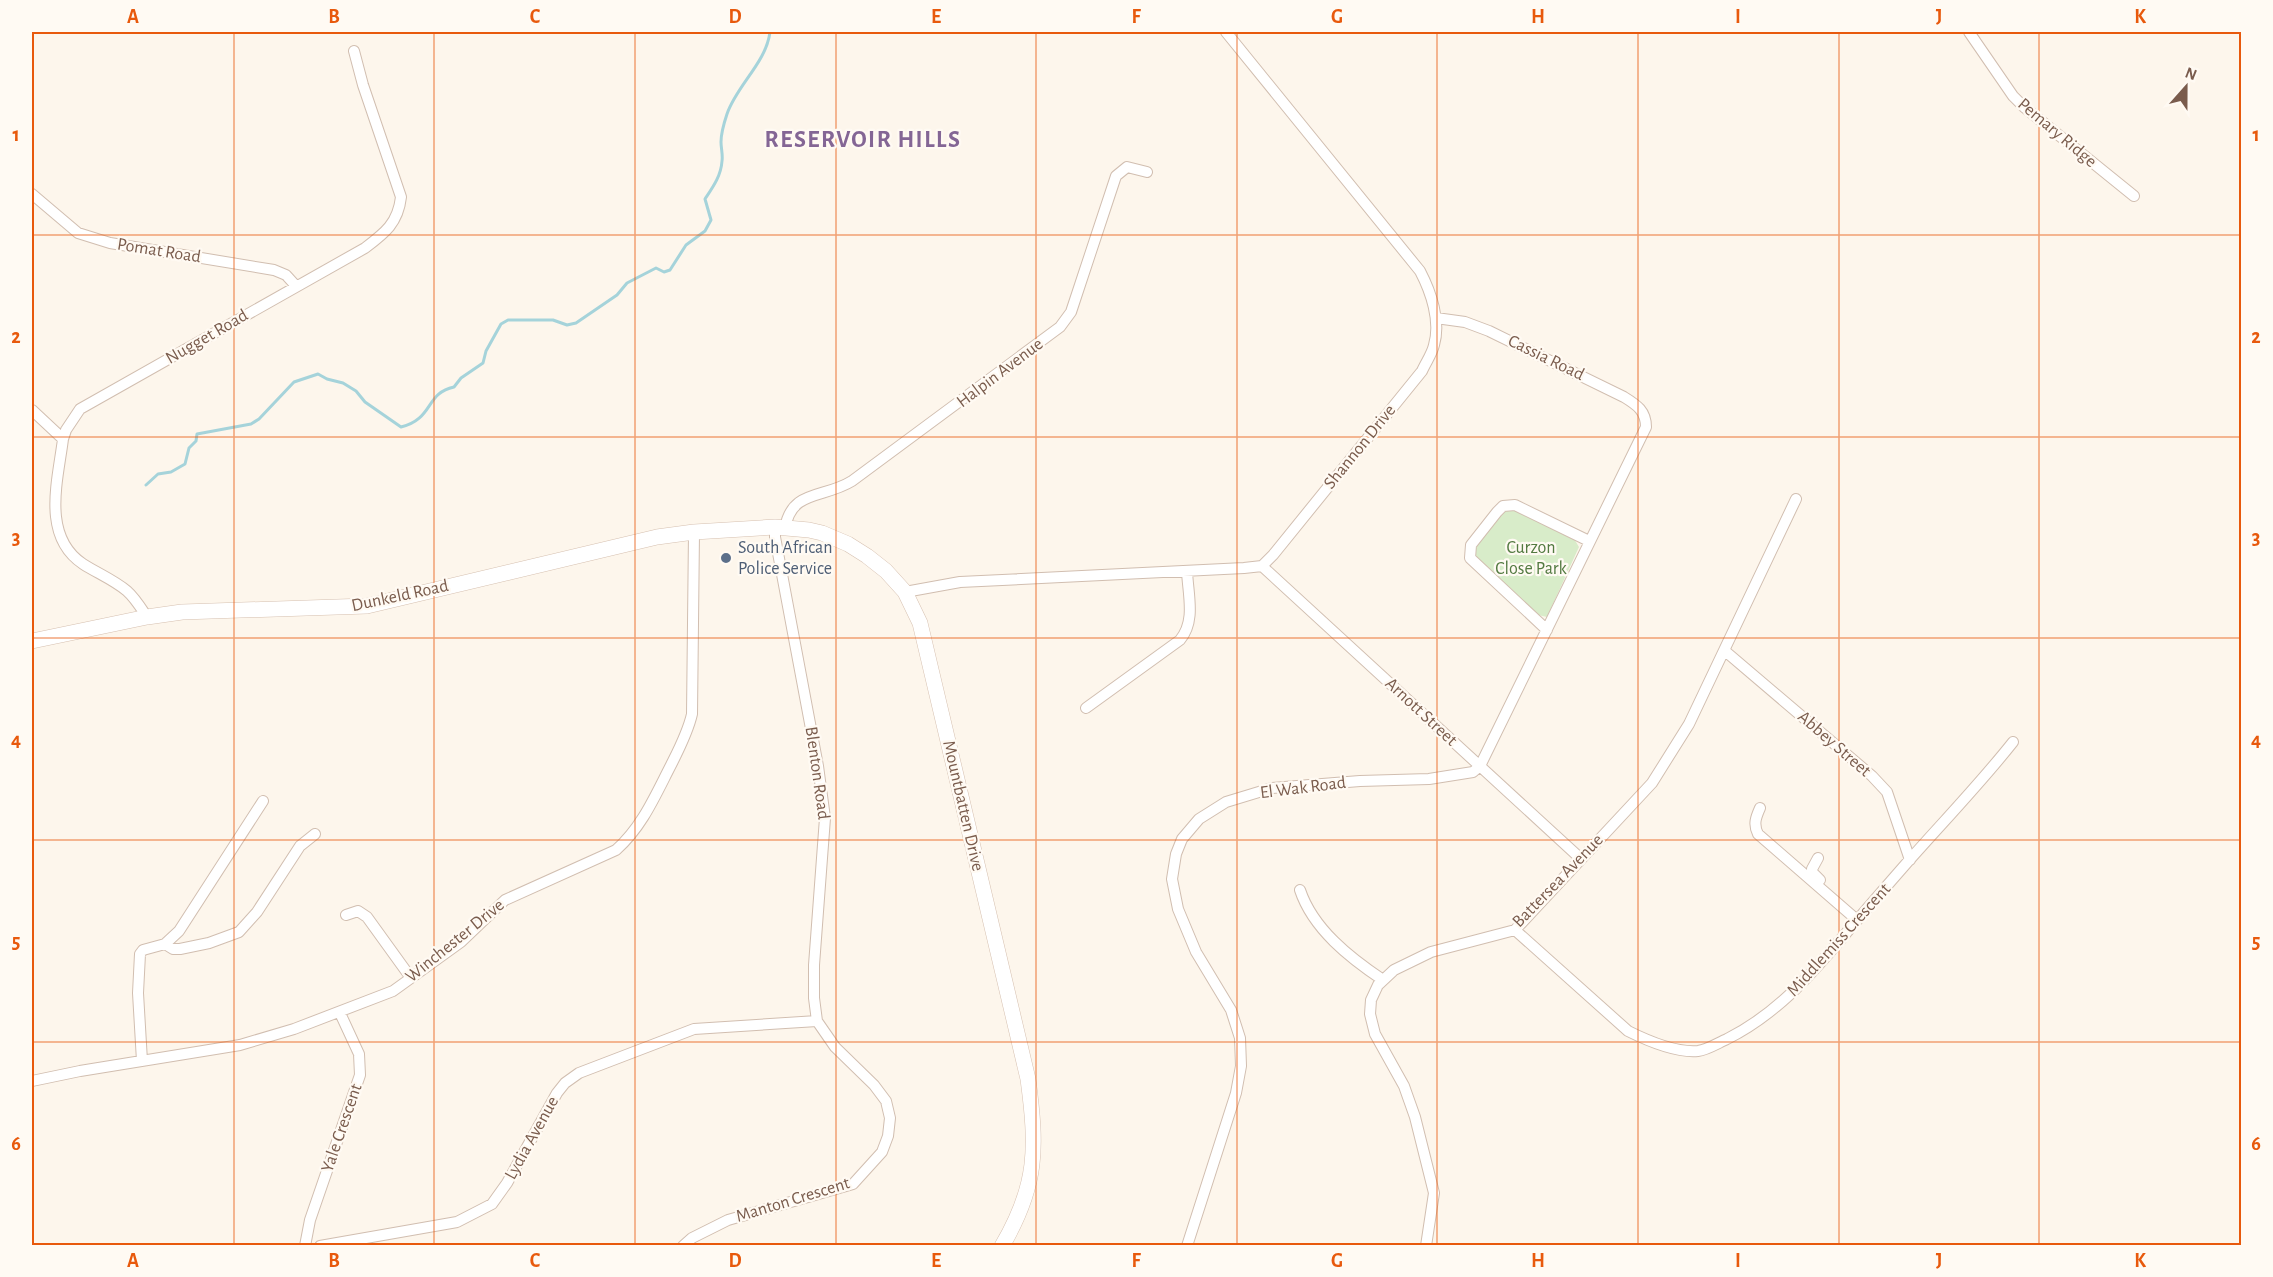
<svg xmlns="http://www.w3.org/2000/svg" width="2273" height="1277" viewBox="0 0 2273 1277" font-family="'Alegreya Sans',sans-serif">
	<rect width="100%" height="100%" fill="#fdf6ec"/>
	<!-- green -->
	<path fill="#d8ecc9" d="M1513,508L1573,537L1579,547L1547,617L1538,615L1474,557V549L1502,510Z"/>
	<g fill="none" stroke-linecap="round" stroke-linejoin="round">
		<!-- stream -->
		<path stroke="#a5d3da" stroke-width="3" d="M146,485L158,474L171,472L185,464L189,448L196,441L197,434L251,424L259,419L294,382L318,374L327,379L343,383L356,391L365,402L401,427C434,419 425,393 454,387L461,378L483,363L486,351L501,324L508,320H553L567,325L576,323L617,295L627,283L656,268L664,272L670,270L686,245L705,231L711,220L705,199C713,187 721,176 722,161C723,155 721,148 721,142C721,134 724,123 727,114C737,85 766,63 770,32"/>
		<!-- street casing -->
		<g stroke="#d1beb0" stroke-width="12">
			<path id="street" d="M1969,32L2013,96L2024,107L2134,196
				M32,194L78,233L110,243L274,270L286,275L296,286
				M32,410L63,439
				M785,528C792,489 823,499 852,481L1060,327L1071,312L1116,176L1127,167L1147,172
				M1262,566L1580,858
				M905,592L960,582L1244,568L1262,566L1273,555L1422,371C1426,362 1432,354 1434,345C1441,321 1431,292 1420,271L1226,32
				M147,617C141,608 135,598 127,591C114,580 97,573 83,564C41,536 58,480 63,439L66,430L80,409L365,248C385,233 398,223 401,197L363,85L354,51
				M1547,630L1470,558L1471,545L1497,512L1503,506L1515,505L1589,541
				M1725,651L1872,776L1887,792L1910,860
				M1086,708L1180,640C1196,621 1188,595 1187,571
				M1760,808C1756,817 1753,824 1758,834L1857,920
				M1818,858L1812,869L1813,873L1820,880
				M1300,890C1313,929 1350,958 1383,980
				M346,915L358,911L367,917L411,978
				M1515,930L1628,1031C1648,1041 1675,1053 1698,1051C1707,1050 1718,1043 1727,1039C1775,1015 1808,978 1842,938C1863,913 1884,889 1905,865C1941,824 1979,785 2013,742
				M165,944L173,949H180L209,943L239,932L257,912L300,846L315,834
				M142,1061L138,993L140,954L143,950L165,944L179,931L263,801
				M32,1081L80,1071L240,1045L294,1029L393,991L461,942L505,900L616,850C642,827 655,796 671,765C679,749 688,732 692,714L694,532
				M305,1246L310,1220L360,1075L359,1054L340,1013
				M320,1246L457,1222L492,1204L507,1183L557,1093L565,1083L579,1073L694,1029L817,1021
				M683,1246L692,1238L728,1220L853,1184L882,1152L888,1136L890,1118L886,1101L874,1085L835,1047L817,1021L814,998V965L825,818L818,766L775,537V527
				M1187,1246L1236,1093L1241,1066L1240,1038L1231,1010L1196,952L1178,909L1172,879L1176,854L1182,839L1199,819L1226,802L1272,788L1360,781L1429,779L1473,772L1480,766L1646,427C1646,411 1637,405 1624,397L1489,331L1465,322L1436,318
				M1426,1246L1434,1193L1415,1117L1404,1086L1375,1034L1370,1014L1371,1000L1378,985L1394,970L1431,952L1515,930L1652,783L1689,724L1796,499"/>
		</g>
		<!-- secondary casing -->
		<g stroke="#d6c0b0" stroke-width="16">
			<path id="secondary" d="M32,641L147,617L182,612L367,606L657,537L694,532L775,527L809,530L822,533L848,544L867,556L886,571L905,592L920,623L1028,1079C1037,1147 1038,1185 1002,1246"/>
		</g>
		<!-- street -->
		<use href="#street" stroke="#fff" stroke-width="10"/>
		<!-- secondary -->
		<use href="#secondary" stroke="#fff" stroke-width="15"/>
	</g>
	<!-- grid -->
	<path fill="none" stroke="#e8590c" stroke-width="1.5" stroke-opacity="0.55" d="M234,32V1246M434,32V1246M635,32V1246M836,32V1246M1036,32V1246M1237,32V1246M1437,32V1246M1638,32V1246M1839,32V1246M2039,32V1246M32,235H2242M32,437H2242M32,638H2242M32,840H2242M32,1042H2242"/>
	<!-- markers -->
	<circle fill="#5c6f8a" stroke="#fffaf3" stroke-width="2" cx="726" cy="558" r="6"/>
	<g text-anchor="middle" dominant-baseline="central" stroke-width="4.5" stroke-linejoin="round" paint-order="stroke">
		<!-- street labels -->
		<g font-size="18" fill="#7a5c4d" stroke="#fffaf3">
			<text transform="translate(2057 133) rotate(40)">Pemary Ridge</text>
			<text transform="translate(159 251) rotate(9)">Pomat Road</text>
			<text transform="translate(207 337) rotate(-30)">Nugget Road</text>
			<text transform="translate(1546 358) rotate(26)">Cassia Road</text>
			<text transform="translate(1000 373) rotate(-37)">Halpin Avenue</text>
			<text transform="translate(1360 447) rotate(-51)">Shannon Drive</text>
			<text transform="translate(400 596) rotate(-12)">Dunkeld Road</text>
			<text transform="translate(1421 712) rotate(43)">Arnott Street</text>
			<text transform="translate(1834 744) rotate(41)">Abbey Street</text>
			<text transform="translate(817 773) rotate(82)">Blenton Road</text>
			<text transform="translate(1303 788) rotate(-7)">El Wak Road</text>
			<text transform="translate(963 806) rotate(77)">Mountbatten Drive</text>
			<text transform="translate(1558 881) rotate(-46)">Battersea Avenue</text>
			<text transform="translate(1839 940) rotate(-48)">Middlemiss Crescent</text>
			<text transform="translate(455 941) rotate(-39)">Winchester Drive</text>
			<text transform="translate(342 1128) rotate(-71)">Yale Crescent</text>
			<text transform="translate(532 1138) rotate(-61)">Lydia Avenue</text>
			<text transform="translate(793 1200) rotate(-17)">Manton Crescent</text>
		</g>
		<!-- service labels -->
		<g font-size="18" fill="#4e5e75" stroke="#fffaf3" text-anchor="start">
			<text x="738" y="548">South African<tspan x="738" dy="21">Police Service</tspan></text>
		</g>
		<!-- park labels -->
		<g font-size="18" fill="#537a41" stroke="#fffaf3">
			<text x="1531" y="548">Curzon<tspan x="1531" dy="21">Close Park</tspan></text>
		</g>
		<!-- district labels -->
		<g font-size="24" font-weight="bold" letter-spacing="1.5" fill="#846695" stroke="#fffaf3">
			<text x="863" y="140">RESERVOIR HILLS</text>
		</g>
	</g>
	<!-- border -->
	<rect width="2273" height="1277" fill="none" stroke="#fffaf3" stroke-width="66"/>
	<!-- north arrow -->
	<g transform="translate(2186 87) rotate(21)" stroke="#fffaf3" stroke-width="4.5" paint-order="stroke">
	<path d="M0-4.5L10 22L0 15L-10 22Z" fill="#7a5c4d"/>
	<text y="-9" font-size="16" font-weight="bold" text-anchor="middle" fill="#7a5c4d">N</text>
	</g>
	<rect x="33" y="33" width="2207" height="1211" fill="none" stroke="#e8590c" stroke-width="2"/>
	<g font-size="20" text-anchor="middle" font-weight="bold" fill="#e8590c">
		<text x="133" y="23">A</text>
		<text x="334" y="23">B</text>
		<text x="535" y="23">C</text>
		<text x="735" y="23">D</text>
		<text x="936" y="23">E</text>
		<text x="1136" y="23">F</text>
		<text x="1337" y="23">G</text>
		<text x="1538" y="23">H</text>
		<text x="1738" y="23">I</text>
		<text x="1939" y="23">J</text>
		<text x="2140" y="23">K</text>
		<text x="16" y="141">1</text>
		<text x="2256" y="141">1</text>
		<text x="16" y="343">2</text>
		<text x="2256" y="343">2</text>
		<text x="16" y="544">3</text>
		<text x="2256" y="544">3</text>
		<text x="16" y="746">4</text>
		<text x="2256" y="746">4</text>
		<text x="16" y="948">5</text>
		<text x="2256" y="948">5</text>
		<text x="16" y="1150">6</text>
		<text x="2256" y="1150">6</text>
		<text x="133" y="1267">A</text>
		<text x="334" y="1267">B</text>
		<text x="535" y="1267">C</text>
		<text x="735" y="1267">D</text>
		<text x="936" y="1267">E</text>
		<text x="1136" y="1267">F</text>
		<text x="1337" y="1267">G</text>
		<text x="1538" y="1267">H</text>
		<text x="1738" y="1267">I</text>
		<text x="1939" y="1267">J</text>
		<text x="2140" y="1267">K</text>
	</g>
</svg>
